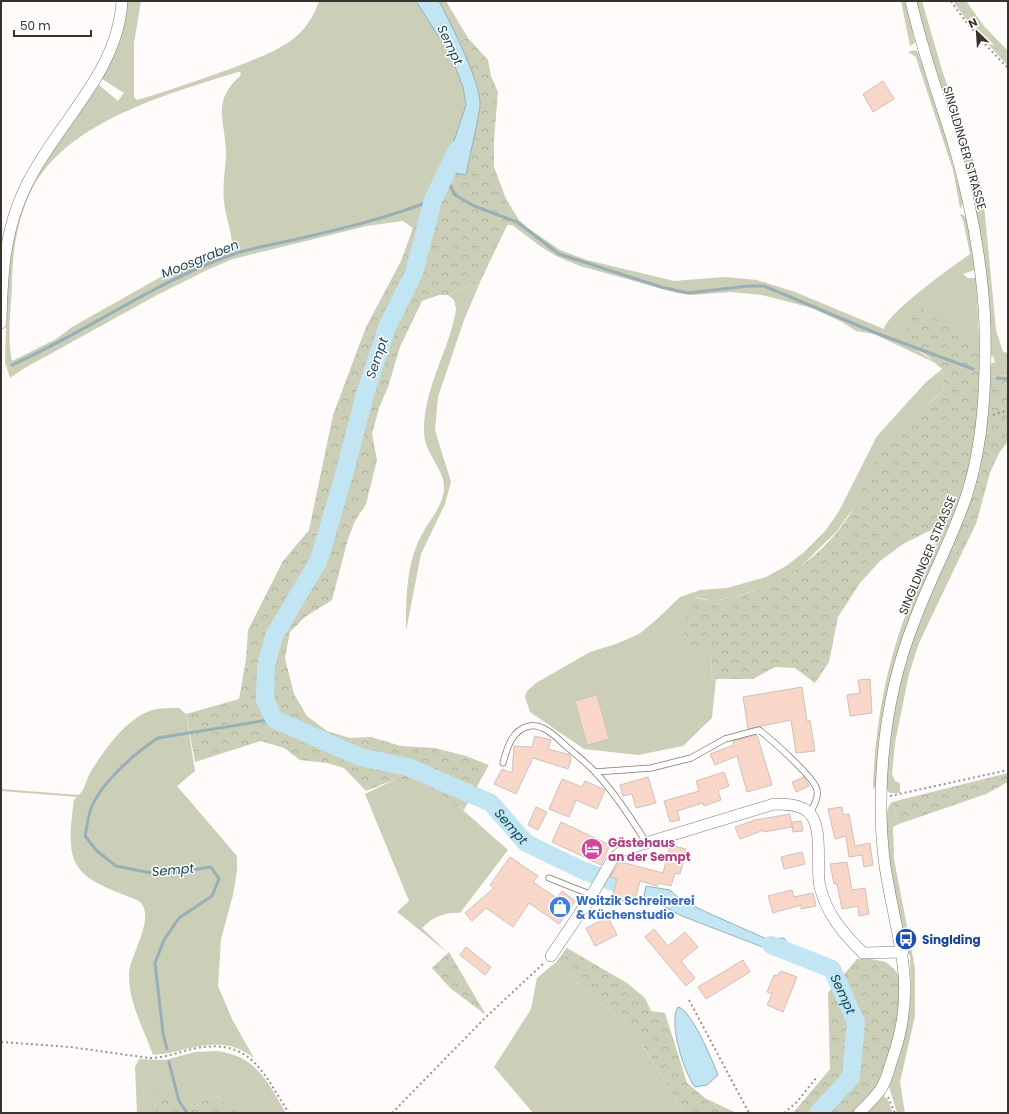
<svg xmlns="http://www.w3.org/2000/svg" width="1009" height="1114" viewBox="0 0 1009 1114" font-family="Poppins,sans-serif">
	<defs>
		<pattern id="forest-crowns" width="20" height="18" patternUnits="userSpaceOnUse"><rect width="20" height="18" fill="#cbcfb7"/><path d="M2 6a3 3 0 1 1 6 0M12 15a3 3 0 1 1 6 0" fill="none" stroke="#afb29e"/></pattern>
	</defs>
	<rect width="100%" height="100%" fill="#fefbfa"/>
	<!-- grass -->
	<path fill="#cbcfb7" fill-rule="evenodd" d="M127,1H141L134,43V97L137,100C168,91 199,80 230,69C250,61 271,54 289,42C303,33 314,17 319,1H416L451,56L463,87L466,105L445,170L447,171L413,228L403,221L367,226L233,259L207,270L157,295L23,369L10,378L5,363L7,278L9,246L19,210L47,159L99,85L118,101L124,93L102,79L120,36ZM238,72H240L241,75C211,102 225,118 226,152C226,168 222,184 224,201C225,216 232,231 232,246L182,265L72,327L56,339L12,361C7,341 11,307 12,285C12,254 17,220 31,191C66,121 168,94 238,72Z
		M439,1H446L468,38L458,41Z
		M901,1H906L915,43L910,46Z
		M915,1H922L942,70L975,165L983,194L996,330L1003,352L1008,353V375L988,377L989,365L995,362L993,356L990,355V322L942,97Z
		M953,1H966L984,26L1008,51V66L968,22Z
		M915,50L918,52L946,139L963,203L961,208H960L953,170L917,61L916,57L908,52Z
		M505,197L519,220L528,228L560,250L587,260L674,281L725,277L757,280L795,292L884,329C887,313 953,266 970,254L963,220L960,215L962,214L967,219L975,270L963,274L968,278H976L980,357L909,344L935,363L874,334L856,331L842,322L812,308L762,295L731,292L693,295L677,293L580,266L556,256L540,246L512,225H507L512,215Z
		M481,280L464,320L438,397L435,430L451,482L445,504L421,554L406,631C406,599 406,565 421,536C429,520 442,508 444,490C446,470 425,455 424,433C423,391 446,356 455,316L456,309L454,300L448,295Z
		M942,369L944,390L887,441L855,506L837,531L797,570L777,582L735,597L713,601L694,597L688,615L690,624L712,657L711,677L716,679L712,718L683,746L638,755L584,749L530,712L525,697L527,691L536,683L590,652L616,644L639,634L656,620L680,597L700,590L727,588L766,577L786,566L803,553L826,530L839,511L877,436L926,382Z
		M939,526L947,534L884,710L880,732L876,785L873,789C874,731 886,665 907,611C917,585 928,560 939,535Z
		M953,545L959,559L919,643L909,674L895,743L892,774L895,781L900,783V793H890L886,789C888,745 894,701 906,659C917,620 936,582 953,545Z
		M179,708L186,714L195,771L177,786L237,856V871L233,895L221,939L218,986L232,1019L254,1058C219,1031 191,1052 153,1055C144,1029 128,1002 129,973C130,955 159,912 137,900C74,876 64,870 74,800L77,797L1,791V789L79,795C86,788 86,779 91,771C106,748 129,714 157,709C164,708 172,708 179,708Z
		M396,779H415L456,804L508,850L460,913C446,911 431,918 422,928L448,953L397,912L409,901L365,794Z
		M892,802L899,824L893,827L894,859L915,968V1016L900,1082L905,1113H897L889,1087L907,1023L911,992L910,956L908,953C903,930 874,814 892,802Z
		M556,962L593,997L631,1026L684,1113H533L494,1067L531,1009L537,978Z
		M217,1051C257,1056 267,1082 286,1113H241L214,1095L193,1107L157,1094L155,1113H137L135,1067L139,1059L165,1060L195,1052Z
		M884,1096L888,1100L893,1113H868L877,1100Z"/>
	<!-- forest -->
	<path fill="url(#forest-crowns)" d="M468,38L488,60L491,76L498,92L494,140V167L512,215L481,280L448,295H439L422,301L400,347L388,387L379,408L372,434L377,460L366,504L355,521L348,539L332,600L305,617L290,632L285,658L294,694L307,716L327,731L350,738L371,737L401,746L435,748L466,756L489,765L464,810L415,779H396L366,791L344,768L327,763L300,760L284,748L261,741L195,762L186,714L239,699L246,659L248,630L283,561L309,530L333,415L366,327L401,261L413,228L447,171L465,175L480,105L478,87L458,41Z
		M921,308L963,337L980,357L977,427L970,470L947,534L939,526L903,544L880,561L860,583L838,617L829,662L815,683L795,668L775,667L753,679H716L711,677L712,657L704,646L693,649L688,645L682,636L690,624L684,609L688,601L694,597C710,603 725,600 741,595C788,581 832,549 855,505C866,485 872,458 887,440C904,421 926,408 944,390L942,369L927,356L909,344L906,320Z
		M1008,375V441L999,453L990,473L976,524L959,559L953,545L980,470L988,377Z
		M1008,773V782L986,794L899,824L892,802Z
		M567,948L627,983L645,998L651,1011L665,1013L687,1083L705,1098L736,1113H684L631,1026L593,997L556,962Z
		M449,952L483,1010L486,1015L450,988L432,968Z
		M857,959H871L886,962L894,969L900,977L897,1033L879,1084L853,1113H793L830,1069L828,993Z
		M156,1093L193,1107L214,1095L241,1113H155Z"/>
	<!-- water -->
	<path fill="#c1e5f3" stroke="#98afb8" d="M416,1H439C450,22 482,84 480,106C477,129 470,152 466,175L444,171L466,105L463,87L451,56Z
		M646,886L670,890L680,899L706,912L767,939L784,938L798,959L791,961L778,953L682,916L644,896Z
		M678,1007C691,1009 713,1062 718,1075L707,1085L695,1087C684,1073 668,1022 678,1007Z"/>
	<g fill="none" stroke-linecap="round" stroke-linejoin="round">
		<!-- stream -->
		<path stroke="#98afb8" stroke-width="3" d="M445,176L455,195L474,206L517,222L559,254L661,287L688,293L748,286H764L876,333L973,369
			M12,365C86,332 152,284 228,256C249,248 272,245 293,240C341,229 388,218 433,200
			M997,378L1008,379
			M167,1049L163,1033L155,963L164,940L179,918L212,896L219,879L211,867L179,872L151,873L116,866L97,851L85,836C87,827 88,815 92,806C103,781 135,753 158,738L274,719
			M169,1062L179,1101L187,1113"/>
		<!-- river -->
		<g stroke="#c1e5f3" stroke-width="18">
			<path id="s1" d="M457,150L433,200L414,273L388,325L365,394L345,471L319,560L274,636L266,666L265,700L274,719L360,757L408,767L491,803L526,843L582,870L616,883"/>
			<path id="s2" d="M771,945L832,969L856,1022L851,1077L818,1113"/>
		</g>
	</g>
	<!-- building -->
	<path fill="#f8d7c9" stroke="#d0c1bb" d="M883,81L894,99L873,112L863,94Z
		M870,679L872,713L850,716L847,695L860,693L858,680Z
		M802,687L807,721L810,720L815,751L796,753L791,720L748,729L743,697Z
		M597,695L609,739L587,745L575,701Z
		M757,735L772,785L747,792L737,756L715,765L710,754L734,745L733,741Z
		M535,736L551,740L548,749L570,755L571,760L568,769L533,758L516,794L494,784L502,769L512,773L514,746L532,747Z
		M724,772L729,786L718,790L721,800L704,806L703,803L677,811L680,820L670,822L664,801L699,791L696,781Z
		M648,777L656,803L636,808L632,794L623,796L620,785Z
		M804,777L809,786L796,792L792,782Z
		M562,779L582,787L585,781L605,790L597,809L576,800L569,817L549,809Z
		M536,807L547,812L538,830L528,825Z
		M842,807L843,815L849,814L855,846L870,843L873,865L864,867L862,855L849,857L846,836L835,839L828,809Z
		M790,814L792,827L764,832V830L740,839L735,827L755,820Z
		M801,821L803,831L793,832L792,822Z
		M561,822L610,845L601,865L552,842Z
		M670,845L686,849L680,874L675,873L671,886L658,883L657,886L640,881L634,904L612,898L617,879L610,877L618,864L621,862L663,873Z
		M802,852L805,864L784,869L781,857Z
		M510,857L538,876L533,882L557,898L562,891L575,901L559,924L529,903L513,927L486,908L472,921L465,913L494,888L490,885Z
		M847,862L852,890L865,888L869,914L859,916L858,906L842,909L837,884H834L830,864Z
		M792,890L794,897L813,893L816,906L801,909V905L773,913L768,896Z
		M608,917L617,935L595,946L586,928Z
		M654,929L668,946L685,932L698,947L681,961L695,978L686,986L645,937Z
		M466,947L491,967L485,975L460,955Z
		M743,960L750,972L706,999L698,987Z
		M781,971L797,977L783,1012L767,1005L772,994L767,992L774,975L777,976Z"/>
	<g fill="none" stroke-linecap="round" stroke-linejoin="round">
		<!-- lane casing -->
		<g stroke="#857772" stroke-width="7">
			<path id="lane" d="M503,763C507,748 512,729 530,726C544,724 557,738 566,746C576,755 587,763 596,773C615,793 631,818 646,842
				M595,772L651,768L691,758L725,739L759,730C772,740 809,773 816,787C820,796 814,805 810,813
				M549,878L592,895"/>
		</g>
		<!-- street casing -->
		<g stroke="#857772" stroke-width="12">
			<path id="street" d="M1,323C2,274 4,230 27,184C57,123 118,73 122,1
				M551,956L592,895L612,860L623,850L774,804C784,804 795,804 804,809C826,819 815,868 820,887C827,915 843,933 863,953L903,952
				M859,1113C867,1105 877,1096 882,1087C887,1079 889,1068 892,1060C919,985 896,939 885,866C880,830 880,793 883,757C887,711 897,665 914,622C930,578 953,538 967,494C984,441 986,382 985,327C983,266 971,204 954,145C939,97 922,50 911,1"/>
		</g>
		<!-- path -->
		<path stroke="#999492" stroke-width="2" stroke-dasharray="2 3" stroke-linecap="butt" d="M951,1C968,26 987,47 1008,68
			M993,415L1008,410
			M890,796L1008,770
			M689,1000L749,1113
			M1,1042L71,1047L149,1058C166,1058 181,1051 197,1048C252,1038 264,1075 289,1113
			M888,1097L895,1113
			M392,1113L485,1018L545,962
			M784,1113L797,1102L816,1078"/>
		<!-- lane -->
		<use href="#lane" stroke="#fff" stroke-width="5.5"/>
		<!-- street -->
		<use href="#street" stroke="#fff" stroke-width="11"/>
	</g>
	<!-- icons -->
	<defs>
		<g id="hotel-disc" transform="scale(1.15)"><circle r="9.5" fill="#d1479c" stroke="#fff"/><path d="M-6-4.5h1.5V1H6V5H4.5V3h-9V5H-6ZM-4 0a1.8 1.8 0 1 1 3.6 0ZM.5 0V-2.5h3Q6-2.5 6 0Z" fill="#fff"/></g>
		<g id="shop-disc" transform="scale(1.15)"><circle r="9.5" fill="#3f7fe0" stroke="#fff"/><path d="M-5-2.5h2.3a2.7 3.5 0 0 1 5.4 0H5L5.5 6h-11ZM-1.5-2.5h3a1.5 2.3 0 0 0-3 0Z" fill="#fff"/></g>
		<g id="bus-disc" transform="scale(1.15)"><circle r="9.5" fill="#1a4fb4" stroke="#fff"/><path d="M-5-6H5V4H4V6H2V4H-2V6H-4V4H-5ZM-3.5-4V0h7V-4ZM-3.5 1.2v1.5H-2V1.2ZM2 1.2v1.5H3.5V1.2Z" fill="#fff"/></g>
	</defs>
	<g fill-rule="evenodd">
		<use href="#hotel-disc" x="592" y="849"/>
		<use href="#shop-disc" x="560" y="907"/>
		<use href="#bus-disc" x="906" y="939"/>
	</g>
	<g text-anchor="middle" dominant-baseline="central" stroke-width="3" stroke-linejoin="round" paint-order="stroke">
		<!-- street labels -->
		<g font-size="12" fill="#38322f" stroke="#fff">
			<text transform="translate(965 148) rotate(74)">SINGLDINGER STRASSE</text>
			<text transform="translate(927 555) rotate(-67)">SINGLDINGER STRASSE</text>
		</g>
		<!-- hotel labels -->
		<g font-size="12" font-weight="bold" fill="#b23c85" stroke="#fff" text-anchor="start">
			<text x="608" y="842">Gästehaus<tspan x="608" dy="14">an der Sempt</tspan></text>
		</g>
		<!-- shop labels -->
		<g font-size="12" font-weight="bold" fill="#366cbe" stroke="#fff" text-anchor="start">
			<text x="576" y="900">Woitzik Schreinerei<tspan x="576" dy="14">&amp; Küchenstudio</tspan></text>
		</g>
		<!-- transit labels -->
		<g font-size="12" font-weight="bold" fill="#164399" stroke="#fff" text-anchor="start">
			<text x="922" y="939">Singlding</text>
		</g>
		<!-- water labels -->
		<g font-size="13" font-style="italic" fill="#164656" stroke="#fff">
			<text transform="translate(450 45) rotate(64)">Sempt</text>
			<text transform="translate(200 259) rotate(-22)">Moosgraben</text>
			<text transform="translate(377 358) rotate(-71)">Sempt</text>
			<text stroke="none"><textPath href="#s1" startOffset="873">Sempt</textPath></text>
			<text transform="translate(173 870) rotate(-5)">Sempt</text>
			<text stroke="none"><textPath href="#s2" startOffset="93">Sempt</textPath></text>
		</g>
	</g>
	<!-- border -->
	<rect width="1009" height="1114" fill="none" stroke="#38322f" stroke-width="4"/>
	<!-- north arrow -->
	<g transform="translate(977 32) rotate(335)" stroke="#ffffff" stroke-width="3" paint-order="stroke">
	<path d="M0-3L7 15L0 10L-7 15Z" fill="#38322f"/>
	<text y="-6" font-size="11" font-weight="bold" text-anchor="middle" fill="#38322f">N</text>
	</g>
	<!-- scale -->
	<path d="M14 30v6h77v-6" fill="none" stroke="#38322f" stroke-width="2"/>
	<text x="20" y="30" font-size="12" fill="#38322f" stroke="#ffffff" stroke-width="3" paint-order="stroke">50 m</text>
</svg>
